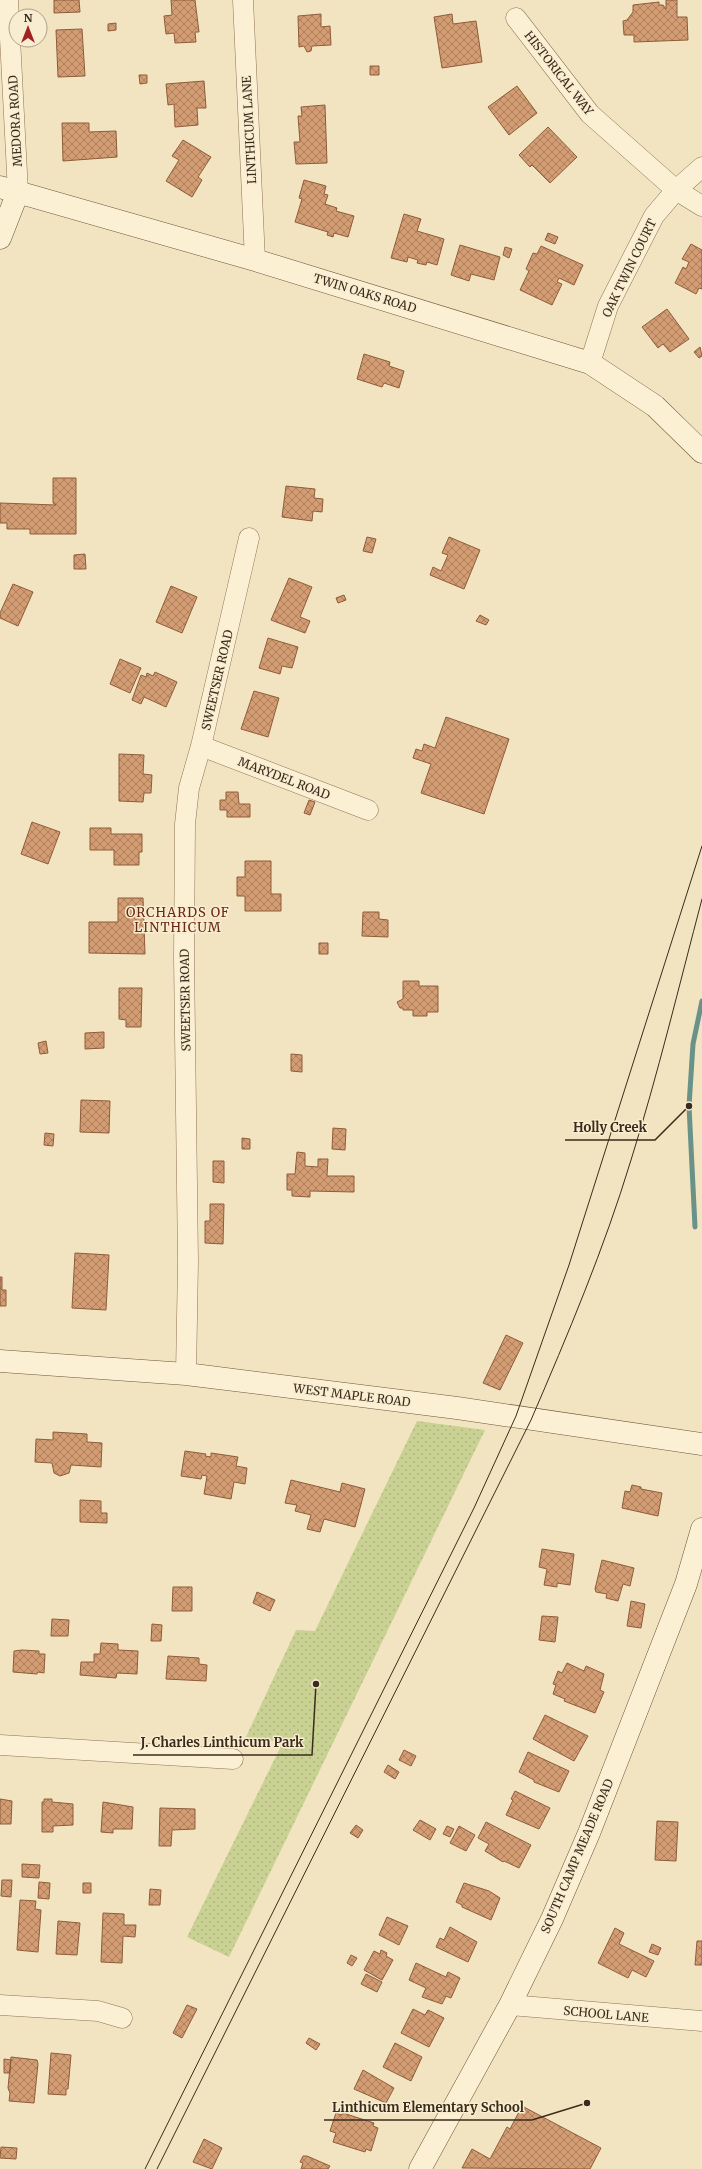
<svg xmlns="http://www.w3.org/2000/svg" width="702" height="2169" viewBox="0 0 702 2169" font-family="Merriweather,serif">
	<defs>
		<pattern id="green-dots" width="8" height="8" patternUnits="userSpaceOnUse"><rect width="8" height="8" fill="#c9d193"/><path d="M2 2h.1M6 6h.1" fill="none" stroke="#aeb47e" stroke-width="1.8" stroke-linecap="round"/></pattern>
		<pattern id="building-cross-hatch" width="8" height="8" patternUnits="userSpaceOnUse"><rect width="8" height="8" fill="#d39c72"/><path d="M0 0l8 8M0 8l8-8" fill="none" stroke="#ac7f5d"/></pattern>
	</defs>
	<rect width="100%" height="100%" fill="#f2e4c0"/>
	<!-- green -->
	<path fill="url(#green-dots)" d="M417,1421L485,1430L229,1957L187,1937L283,1742L246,1737L296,1630L315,1631Z"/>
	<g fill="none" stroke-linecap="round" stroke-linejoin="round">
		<!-- stream -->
		<path stroke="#699289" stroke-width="5" d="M695,1227L689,1106L693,1044L702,1001"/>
	</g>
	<!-- building -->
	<path fill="url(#building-cross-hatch)" stroke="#8e5c3a" d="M54,0H79L80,12L54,13Z
		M171,0H195L199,32H195L196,42L175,43L174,33L166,34L164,16L172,15Z
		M666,0H677V17H687L688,40L634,42V35H624L623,21L627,20L633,12V5L659,2V5H663L666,9Z
		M321,14V27L330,26L331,45L312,46L311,51L307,52L304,46L299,47L298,16Z
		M452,14L453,24L476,21L482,62L442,68L434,17Z
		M116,23V30L108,31V24Z
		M82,29L85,76L58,77L56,30Z
		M370,66H379V75H370Z
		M139,75H147V83L140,84Z
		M204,81L206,108H197L198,125L175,127L174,104L168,105L166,84Z
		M517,86L537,113L509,135L488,107Z
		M325,105L327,163L296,164L294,142H300L298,116H302L301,107Z
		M62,123H89V132L116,131L117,157L63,161Z
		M548,127L577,157L550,183L532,165L530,167L519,155Z
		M183,140L211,157L198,177L202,180L192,197L166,181L179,160L172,156Z
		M304,180L326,186L324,194L328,195L325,204L337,208L336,211L354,216L348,237L334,233L333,237L327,235L328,232L295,222L302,199L299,198Z
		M404,214L421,219L417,231L444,239L437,265L427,262L426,265L417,263L418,260L408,257L407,262L391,258Z
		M548,233L558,237L555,244L545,240Z
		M691,244L702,250V289L699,288L696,294L675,283L683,267L686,269L689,262L682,259Z
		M460,245L500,257L494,280L471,274L469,281L451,275Z
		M541,246L583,265L574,285L559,278L557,282L562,284L552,305L520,290L529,271L526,269L533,253L537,254Z
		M505,247L512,249L509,258L503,255Z
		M667,309L689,339L670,352L663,344L658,348L642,327Z
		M700,347L702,356L699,358L694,352Z
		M364,354L390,362L389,366L404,371L399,388L384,383L382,387L357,379Z
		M53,478H76V534H30V529H7V523H0V503L56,505L53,503Z
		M286,486L315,489L314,498L323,499L322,512L313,511L312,521L282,517Z
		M367,537L376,539L372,553L363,551Z
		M449,537L480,550L464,589L430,575L433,567L441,571L448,555L442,553Z
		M85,554L86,569H74V555Z
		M289,578L312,587L300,617L310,621L305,633L271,620Z
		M13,584L33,592L18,626L0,618V613Z
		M171,586L197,597L182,633L156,622Z
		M344,595L346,600L338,603L336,598Z
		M480,615L489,620L486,625L476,621Z
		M268,638L298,647L292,668L282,666L280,674L259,668Z
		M120,659L141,668L130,693L110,684Z
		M155,672L177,682L166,707L144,697L141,704L132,700L141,675L146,677L147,673L153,676Z
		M254,691L279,698L268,737L241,729Z
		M446,717L509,739L484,814L421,793L431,764L413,758L416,749L422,751L424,744L435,748Z
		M119,754L144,755L143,774L152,775L151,793H144L143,802L119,801Z
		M226,792H238L239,804H250V817H227V810H220V800H226Z
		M309,800L315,802L310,815L304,813Z
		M32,822L60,832L48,864L21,854Z
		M90,828H111V834H142V852H139V865H114V850H90Z
		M245,861H271V894H281V911H245V896H237V877H245Z
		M118,898H143L145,954L89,953V922H118Z
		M363,912H379V919L388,920V937L362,936Z
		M319,943H328V954H319Z
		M403,981H419V986H438V1012H427V1016H413V1010H403V1008H400L397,1002L403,999Z
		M119,988H142L141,1027H126V1020L119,1019Z
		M104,1032V1048L85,1049V1033Z
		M46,1041L48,1053L40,1054L38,1043Z
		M291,1054L302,1055V1072L291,1071Z
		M81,1100L110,1101L109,1133L80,1132Z
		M333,1128L346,1129L345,1150L332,1149Z
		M45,1133L54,1134L53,1146L44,1145Z
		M242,1138L250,1139V1149H242Z
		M297,1152L305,1153V1166L318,1167V1159H328L327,1176H354V1192L310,1191V1197L292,1196V1190H287V1174H295Z
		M213,1161H224V1183L213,1182Z
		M210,1204H224L223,1244L205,1243V1221H210Z
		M75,1253L109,1255L106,1310L72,1308Z
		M0,1277H2V1290H6V1306H0Z
		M506,1335L523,1343L500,1390L483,1383Z
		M53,1432L87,1434V1442L102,1443L101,1467L71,1465L69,1473L60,1476L54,1473L52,1463L35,1462L36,1439L53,1440Z
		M185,1451L206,1454L205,1456L211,1457V1453L238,1457L236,1466L247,1468L245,1484L234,1482L231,1499L204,1494L207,1476L202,1475L201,1479L181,1476Z
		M291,1480L340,1492L342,1483L365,1489L355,1527L324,1519L320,1532L307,1529L311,1515L295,1511L297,1505L285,1503Z
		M632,1485L641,1487V1489L662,1493L658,1516L622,1508L625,1491L630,1492Z
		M80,1500L101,1501V1513H107V1523L80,1522Z
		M542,1549L574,1554L570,1585L557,1583V1587L544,1585L547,1569L539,1567Z
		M602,1560L634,1568L630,1586L623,1584L618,1601L606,1598L607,1594L596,1592L595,1589Z
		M173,1587H192V1611H172Z
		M257,1592L275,1600L270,1611L253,1603Z
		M631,1601L645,1604L641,1628L627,1626Z
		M542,1616L558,1617L555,1642L539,1640Z
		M52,1619L69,1620L68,1636H51Z
		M152,1624L162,1625L161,1641H151Z
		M101,1643L118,1644V1650L138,1651L137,1674L117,1673L116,1678L80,1675L81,1662H94V1654H100Z
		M22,1650L39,1651V1654H45L44,1673L38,1672L37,1674L13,1672L14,1651Z
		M168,1656L199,1658V1664L207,1665L206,1681L166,1679Z
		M567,1663L584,1671L586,1666L604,1674L600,1690L604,1692L595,1713L564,1701L565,1699L553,1694L556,1685L553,1684L558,1671L562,1673Z
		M545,1715L588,1736L574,1761L533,1739Z
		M404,1750L416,1756L411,1766L399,1760Z
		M528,1752L569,1771L559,1792L534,1782V1780L519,1772Z
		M388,1765L399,1772L395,1779L384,1772Z
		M515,1791L550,1808L539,1829L506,1815L513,1800L511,1799Z
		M0,1799L12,1801L11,1824H0Z
		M44,1799H52V1802L73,1804V1825L53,1826V1832H42V1802H44Z
		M103,1802L133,1807L132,1829H113V1833L101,1832Z
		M160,1808L195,1809V1829L172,1830L171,1846H159Z
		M420,1820L436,1829L430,1840L413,1830Z
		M657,1821L678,1822L676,1861L655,1860Z
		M486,1822L531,1845L519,1868L504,1861L503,1862L485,1851L489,1844L478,1838Z
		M356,1825L363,1830L358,1838L350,1833Z
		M447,1826L454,1829L450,1837L443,1834Z
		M459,1826L475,1835L466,1851L450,1843Z
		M22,1864L40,1865L39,1878L22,1877Z
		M2,1880H12L11,1897L1,1896Z
		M39,1882L50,1883L49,1899L38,1898Z
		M83,1883H91V1893H83Z
		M464,1883L489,1891L500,1898L491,1920L462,1907V1905L456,1902Z
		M150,1889L161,1890L160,1905H149Z
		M20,1900L36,1901L35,1909L41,1910L38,1952L17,1950Z
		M103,1913L124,1914V1925H136L135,1937L123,1936L122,1963L101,1962Z
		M387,1917L408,1926L399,1945L379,1935Z
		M58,1921L80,1923L77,1955L56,1954Z
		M450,1927L477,1942L468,1962L436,1947L440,1938L444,1940Z
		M615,1928L624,1933L619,1944L654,1961L646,1977L632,1970L628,1978L598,1963Z
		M697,1941H702V1965H695Z
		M652,1944L661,1948L658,1955L649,1952Z
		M381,1950L387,1953L386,1956L393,1960L382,1980L364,1970L374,1951L380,1954Z
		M351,1955L357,1958L352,1966L347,1963Z
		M416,1963L446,1977L448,1972L460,1978L451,1998L446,1996L442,2004L422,1997L426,1988L409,1980Z
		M366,1974L382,1982L377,1992L361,1984Z
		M187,2005L197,2009L182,2038L173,2033Z
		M413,2009L425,2015L428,2010L444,2018L429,2047L401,2033Z
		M309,2038L320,2044L316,2050L306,2043Z
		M395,2043L422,2057L411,2081L383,2067Z
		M51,2053L71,2055L68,2089H66V2095L48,2094Z
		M11,2057L37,2060L38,2064L34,2103L9,2101L10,2093L8,2088Z
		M4,2059L11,2060L10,2073H4Z
		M363,2070L394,2088L386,2103L354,2089Z
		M522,2106L601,2148L590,2169L462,2168L472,2149L490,2159L507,2127L510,2129Z
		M336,2113L342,2115L343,2113L374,2123L373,2126L378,2128L371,2151L366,2149L365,2152L333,2142L336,2133L330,2131Z
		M204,2139L222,2148L212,2169L193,2162Z
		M1,2147L17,2148L16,2159L0,2158Z
		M303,2156H307L330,2166L328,2169H301L303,2163L300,2162Z"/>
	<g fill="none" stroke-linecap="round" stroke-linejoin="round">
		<!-- street casing -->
		<g stroke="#8d7456" stroke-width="21">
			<path id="street" d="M8,0L18,192
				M243,0L255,260
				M516,18L590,114L676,190L702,206
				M590,363L608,306L654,216L676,190L702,167
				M201,746L368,810
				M186,1374L188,1262L184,958L185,824L189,788L201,746L249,538
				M0,1745L233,1759
				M0,2005L98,2011L122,2018
				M510,2005L702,2021"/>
		</g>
		<!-- secondary casing -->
		<g stroke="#6e5539" stroke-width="23">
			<path id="secondary" d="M0,187L255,260L590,363L655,406L702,452
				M0,238L18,192
				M0,1361L186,1374L457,1408L702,1444
				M420,2169L510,2005L552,1919L589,1833L686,1584L702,1529"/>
		</g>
		<!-- street -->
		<use href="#street" stroke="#fcf0d4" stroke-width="20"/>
		<!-- secondary -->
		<use href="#secondary" stroke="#fcf0d4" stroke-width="22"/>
		<!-- tram -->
		<path stroke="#3b2b1c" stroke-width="1" d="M145,2169L474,1508L516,1416L569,1265L702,846
			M157,2169L531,1420C568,1334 604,1249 631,1160C658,1074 679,986 702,899"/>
	</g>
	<g text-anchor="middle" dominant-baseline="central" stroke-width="3" stroke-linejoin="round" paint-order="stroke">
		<!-- street labels -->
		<g font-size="12" fill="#3b2b1c" stroke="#f8edd0">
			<text transform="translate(559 73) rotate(52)">HISTORICAL WAY</text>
			<text transform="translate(15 121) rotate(-93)">MEDORA ROAD</text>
			<text transform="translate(249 130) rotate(-93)">LINTHICUM LANE</text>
			<text transform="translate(629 268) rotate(-64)">OAK TWIN COURT</text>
			<text transform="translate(365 293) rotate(17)">TWIN OAKS ROAD</text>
			<text transform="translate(217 680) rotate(-77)">SWEETSER ROAD</text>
			<text transform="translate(284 778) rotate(21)">MARYDEL ROAD</text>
			<text transform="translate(185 1000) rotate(-91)">SWEETSER ROAD</text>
			<text transform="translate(352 1395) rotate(7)">WEST MAPLE ROAD</text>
			<text transform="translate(577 1856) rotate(-67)">SOUTH CAMP MEADE ROAD</text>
			<text transform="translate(606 2014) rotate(5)">SCHOOL LANE</text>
		</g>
		<!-- neighbourhood labels -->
		<g font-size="13" letter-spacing="1" fill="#6b2a17" stroke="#f8edd0">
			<text x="178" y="912">ORCHARDS OF<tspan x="178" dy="15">LINTHICUM</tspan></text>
		</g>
	</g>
	<!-- callouts -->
	<path fill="none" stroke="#3b2b1c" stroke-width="1.5" d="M689 1106L655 1140H565M316 1684L312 1755H133M587 2103L532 2120H324"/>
	<g fill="#3b2b1c" stroke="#f8edd0" stroke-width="1.5">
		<circle cx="689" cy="1106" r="4"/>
		<circle cx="316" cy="1684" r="4"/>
		<circle cx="587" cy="2103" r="4"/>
	</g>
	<g font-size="13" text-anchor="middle" font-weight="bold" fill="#3b2b1c" stroke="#f8edd0" stroke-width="3" stroke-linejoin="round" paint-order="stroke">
		<text x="610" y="1132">Holly Creek</text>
		<text x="222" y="1747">J. Charles Linthicum Park</text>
		<text x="428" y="2112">Linthicum Elementary School</text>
	</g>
	<!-- north arrow -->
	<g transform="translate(28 28)"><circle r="19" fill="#f8edd0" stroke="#ac9f88"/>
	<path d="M0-3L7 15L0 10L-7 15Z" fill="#a12220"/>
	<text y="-6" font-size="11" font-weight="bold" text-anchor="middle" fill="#3b2b1c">N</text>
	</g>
</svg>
